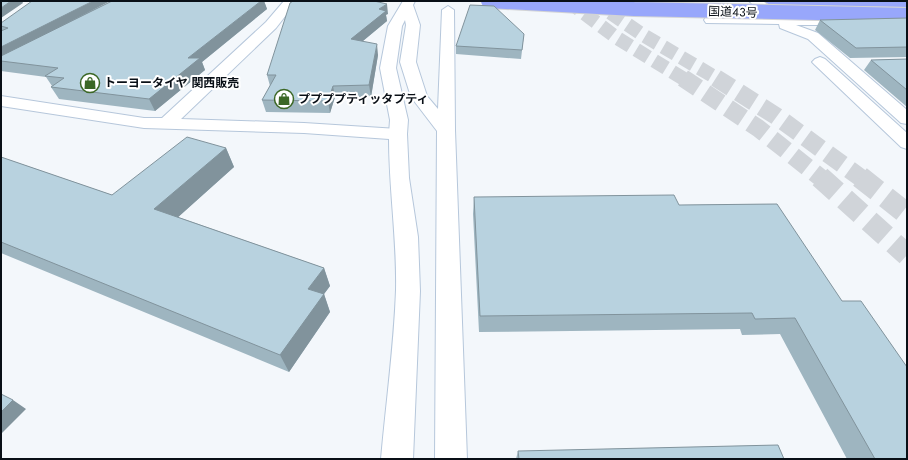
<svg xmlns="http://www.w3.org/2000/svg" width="908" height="460" viewBox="0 0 908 460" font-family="Jost,'Noto Sans JP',sans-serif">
	<rect width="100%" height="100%" fill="#f3f7fb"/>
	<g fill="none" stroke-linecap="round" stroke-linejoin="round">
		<!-- motorway-tunnel-far2 -->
		<path stroke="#d0d4d9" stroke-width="14" stroke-dasharray="14 7" stroke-linecap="butt" d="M568,1L617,38L684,79
			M593,1L643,35L718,79"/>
		<!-- motorway-tunnel-far1 -->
		<path stroke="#d0d4d9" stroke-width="18" stroke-dasharray="18 9" stroke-linecap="butt" d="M683,78L758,128L821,178
			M716,78L776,116L861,178"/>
		<!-- motorway-tunnel -->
		<path stroke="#d0d4d9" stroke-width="22" stroke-dasharray="22 11" stroke-linecap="butt" d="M820,177L907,255
			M860,177L907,214"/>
		<!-- minor casing -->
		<g stroke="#b6c7db" stroke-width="2">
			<path id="minor" d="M403,1H415L413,5L420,25L416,62L427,96L438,109L442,10L448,6L454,10L455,130L467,459H435L437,131L411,97L400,62L406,25L405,20L402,26L396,68L408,120L407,134L404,138L398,139L392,138L389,134L390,120L380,68L388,26Z
				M711,16L855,18L857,21L855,24L850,25H796L818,33L907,110V124L901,123L808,39L780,28L779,24L706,23L704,20L706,17Z
				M820,57L825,59L907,133V149L901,147L815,65L812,62L815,59Z"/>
		</g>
		<!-- tertiary casing -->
		<g stroke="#b6c7db" stroke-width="2">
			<path id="tertiary" d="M284,1H297L276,28L181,119L304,123L398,129L404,130L407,134L409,178L418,237L420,291L413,459H381C386,403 394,346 396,290C397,239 389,189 389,139L304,133L144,128L1,106V96L144,118H162L266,22Z
				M749,1H763L784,20L782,23H772Z"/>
		</g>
		<!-- trunk casing -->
		<g stroke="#d3d4d5" stroke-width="2">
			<path id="trunk" d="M764,1H907V7L770,5Z"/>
		</g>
		<!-- minor -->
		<use href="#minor" fill="#fff" fill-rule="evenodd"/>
		<!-- tertiary -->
		<use href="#tertiary" fill="#fff" fill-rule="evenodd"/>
		<!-- trunk -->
		<use href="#trunk" fill="#98a7fb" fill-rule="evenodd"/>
		<!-- trunk-bridge casing -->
		<g stroke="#d3d4d5" stroke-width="16" stroke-linecap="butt">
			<path id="trunk-bridge" d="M488,1L634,9L907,15"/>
		</g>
		<!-- trunk-bridge -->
		<use href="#trunk-bridge" stroke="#98a7fb" stroke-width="14"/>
	</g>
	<!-- wall -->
	<path fill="#9eb5c0" d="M110,1L86,14L112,1H264L267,9L202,62L205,70L155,111L59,99L51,87L52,86L46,77L1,71V26Z
		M388,14L386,15L387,21L363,41L378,55L371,97H335L330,113L266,112L262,100L270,86L267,75Z
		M907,18V57L850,58L815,30L820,20Z
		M524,34L521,59L456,54V46Z
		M907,59V107L864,70L871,60Z
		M226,148L234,167L178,217L324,268L330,286L324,294L330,312L289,372L1,253V157L112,195Z
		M474,197L679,205L777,204L907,459H847L780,334L742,335L740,329L479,332L473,214Z
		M518,451L784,459H516Z"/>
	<!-- shaded-wall -->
	<path fill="#81939c" d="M11,1H22L23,3L1,18V8Z
		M93,1H110L1,57V47Z
		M261,1H264L267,9L202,62L205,70L155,111L149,99L188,58Z
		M387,4L388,14L386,15L387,21L352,50L351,39L379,9Z
		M377,44L378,55L371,97L369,85Z
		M333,86L335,97L330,113L328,101Z
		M226,148L234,167L166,228L154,209Z
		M324,268L330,286L324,294L330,312L289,372L280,355L308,289Z
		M13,400L26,409L1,434V412Z"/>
	<!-- building -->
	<path fill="#b8d2df" stroke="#81939c" d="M1,1H11L1,8Z
		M32,1H93L1,47V31L8,28L1,26V23Z
		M112,1H261L188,58H200L149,99L51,87L64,78L45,76L58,68L1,61V56Z
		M293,1H374L387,4L379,9L386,11L351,39L377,44L369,85L333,86L328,101L262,100L276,75H267L290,3Z
		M470,5L494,6L524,34L522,50L456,46Z
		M907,18V47L856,48L820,20Z
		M907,59V90L871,60Z
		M187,137L226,148L154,209L324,268L308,289L324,294L280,355L1,242V157L112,195Z
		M674,195L679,205L777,204L842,301H861L907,367V459H875L795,318L755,319L752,313L480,316L474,197Z
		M1,394L13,400L1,412Z
		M778,445L784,459H519L518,451Z"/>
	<!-- icons -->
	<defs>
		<g id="shop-ring" transform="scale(1)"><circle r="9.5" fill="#fff" stroke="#3b6725" stroke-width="1.5"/><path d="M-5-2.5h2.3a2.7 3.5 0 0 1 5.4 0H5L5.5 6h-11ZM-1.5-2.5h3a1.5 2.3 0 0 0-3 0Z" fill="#3b6725"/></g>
	</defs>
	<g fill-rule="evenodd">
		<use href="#shop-ring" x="90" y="83"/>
		<use href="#shop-ring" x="284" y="99"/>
	</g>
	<g text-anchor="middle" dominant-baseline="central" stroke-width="4" stroke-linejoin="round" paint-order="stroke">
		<!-- far-street labels -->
		<g font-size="12" fill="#090f16" stroke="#fff">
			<text transform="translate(733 12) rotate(2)">国道43号</text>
		</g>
		<!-- far-poi labels -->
		<g font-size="12" font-weight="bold" fill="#090f16" stroke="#fff" text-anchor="start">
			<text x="104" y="83">トーヨータイヤ 関西販売</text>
			<text x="298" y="99">ププププティッタプティ</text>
		</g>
	</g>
	<!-- border -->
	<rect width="908" height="460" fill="none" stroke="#090f16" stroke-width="4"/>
</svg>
